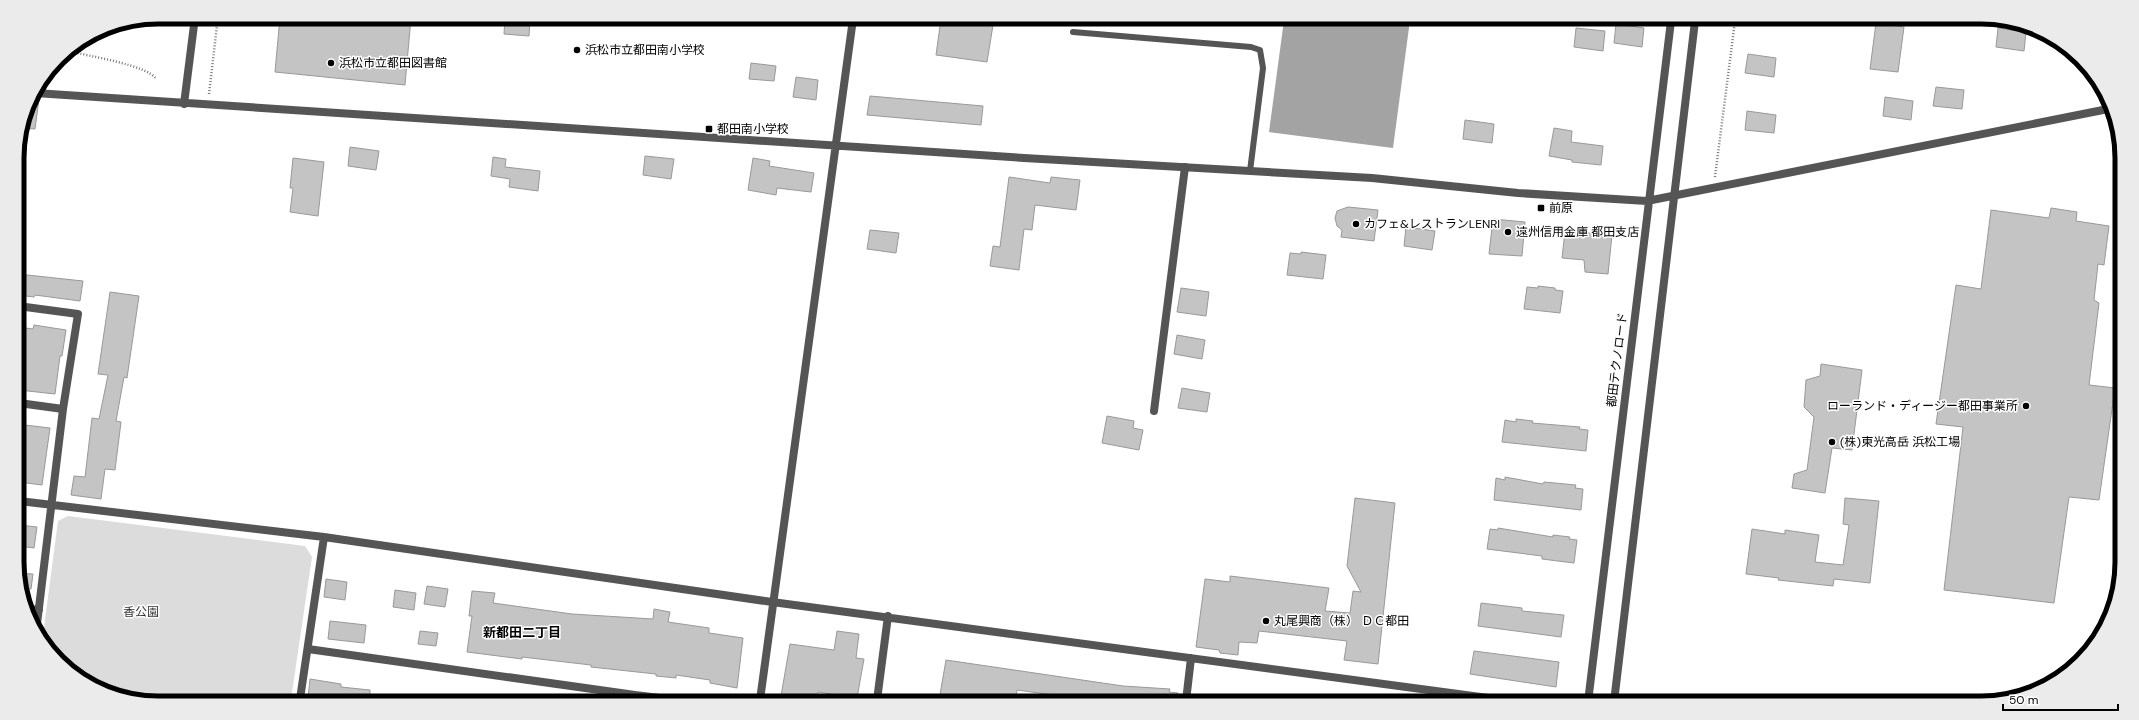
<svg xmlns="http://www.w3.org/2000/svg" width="2139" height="720" viewBox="0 0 2139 720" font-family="'DM Sans','Noto Sans JP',sans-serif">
	<rect width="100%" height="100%" fill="#fff"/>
	<!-- green -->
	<path fill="#dcdcdc" d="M68,516L305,546L312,557L291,699L122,698L80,679L52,655L43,635L58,521Z"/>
	<!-- water -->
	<path fill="#a3a3a3" d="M1284,20H1410L1393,148L1269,132Z"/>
	<!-- building -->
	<path fill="#c4c4c4" stroke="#999" d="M280,17L411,18L405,85L275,72Z
		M505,18L530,20L529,36L504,34Z
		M941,19H994L987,62L936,55Z
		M1876,23L1904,27L1898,72L1870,69Z
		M1616,24L1644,28L1642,47L1614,43Z
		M1576,28L1605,31L1603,51L1574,47Z
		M1998,28L2026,32L2024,51L1996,47Z
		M1748,54L1776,58L1774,77L1745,73Z
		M751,63L776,66L774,81L749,79Z
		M796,77L818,80L816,100L793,97Z
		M1936,87L1964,90L1962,109L1933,106Z
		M870,96L983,106L981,125L867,115Z
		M1885,97L1913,101L1911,120L1883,116Z
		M32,98L39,99L35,129L22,128L28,104Z
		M1747,111L1776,115L1774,133L1745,130Z
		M1465,120L1494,124L1492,143L1463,139Z
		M1554,128L1572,131L1571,142L1603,146L1601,165L1572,162V160L1549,156Z
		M350,147L379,151L376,170L348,166Z
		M645,156L674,159L671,179L643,175Z
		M493,157L506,159L505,167L540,171L538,191L509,187L510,179L491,176Z
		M293,158L324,162L318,216L290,212L293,188H290Z
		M753,158L770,161L769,166L814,173L811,192L777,188L776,195L748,190Z
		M1009,177L1050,183L1051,177L1080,180L1076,210L1035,205L1032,230L1024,229L1019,270L990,266L993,246L1000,247Z
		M1348,207L1378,210L1374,241L1341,237L1342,230L1337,226L1335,218L1337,211Z
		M2051,208L2077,212L2076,221L2109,226L2104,265L2098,264L2094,300L2099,303L2089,385L2115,388L2099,500L2069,497L2054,603L1944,590L1963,427L1936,424L1956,285L1981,289L1991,210L2049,218Z
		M1493,219L1525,222L1522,256L1489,254Z
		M1406,227L1435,231L1432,250L1404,246Z
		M870,230L899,233L896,253L867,249Z
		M1565,231L1612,235L1608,274L1585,272L1584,260L1562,258Z
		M1301,252L1326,255L1323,279L1287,275L1290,253L1301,254Z
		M18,274L83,281L80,301L35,295L34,297L18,295Z
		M1538,286L1555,288V290L1563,291L1560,313L1524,309L1527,287L1538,288Z
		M1181,288L1209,292L1206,316L1177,312Z
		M110,292L139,296L127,378L124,377L116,421L121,422L115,470L105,469L101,499L71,495L74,476L85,477L92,418L99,419L108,375L98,374Z
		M34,325L66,330L62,356H60L55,394L19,390L18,327L33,329Z
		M1177,335L1205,340L1202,359L1174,354Z
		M1821,364L1862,370L1852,450L1832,448L1825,493L1792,488L1794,474L1807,470L1814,417L1804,407L1806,380L1820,376Z
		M1182,388L1210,393L1207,412L1178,408Z
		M1107,416L1134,421L1133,428L1143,430L1139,450L1102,443Z
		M1516,419L1533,421L1532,423L1580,427L1579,429L1588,430L1586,451L1502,442L1505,420L1516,422Z
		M25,425L50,428L42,485L19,482V460L21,461Z
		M1505,477L1543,484L1544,482L1576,485L1575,488L1583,489L1581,510L1494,500L1496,478L1505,480Z
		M1355,498L1395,503L1378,664L1344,660L1347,641L1259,631L1257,643L1239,642L1238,655L1220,653L1219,650L1196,647L1205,579L1230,582V576L1329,588L1325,611L1350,613L1353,591L1361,592L1347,566Z
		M1845,498L1879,501L1870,583L1834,579L1833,586L1778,580L1779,578L1746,574L1752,529L1785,534V530L1819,535L1815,562L1843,565L1849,525L1843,524Z
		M19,525L37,527L34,548L19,546Z
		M1498,528L1553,537V535L1570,537L1569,539L1577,540L1574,563L1542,559V556L1487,549L1490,529L1498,530Z
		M20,573L33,574L31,589L20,588Z
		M326,579L347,582L345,600L324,597Z
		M427,586L448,589L445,607L424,604Z
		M395,590L416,593L414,610L393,607Z
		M472,591L495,593L493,603L572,614L653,619L654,609L670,612L668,622L709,628V633L743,638L737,688L710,683V680L676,675V678L656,676V674L591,667V665L522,657V659L467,652L472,616H469Z
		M1481,603L1522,608V611L1564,615L1561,637L1478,626Z
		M330,621L366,625L364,643L328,639Z
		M420,631L438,633L436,646L418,644Z
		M837,631L859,634L856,658L864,659L857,698L818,692L817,700L781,696L790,644L834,650Z
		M1474,651L1559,662L1556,687L1470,674Z
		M946,660L1123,686L1170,689L1169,692L1178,693V701H1098L1017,690L1016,700H939Z
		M310,679L341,684V687L370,690V699L308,698Z"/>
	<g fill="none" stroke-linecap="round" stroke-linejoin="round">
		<!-- path -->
		<path stroke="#777" stroke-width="2.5" stroke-dasharray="1 2" stroke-linecap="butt" d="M69,51C87,56 148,65 156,79
			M209,94L218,17
			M1715,177L1735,21"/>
		<!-- service -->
		<path stroke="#555" stroke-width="6" d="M1073,32L1251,47L1260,50L1263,68L1250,171"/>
		<!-- minor -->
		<path stroke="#555" stroke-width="8" d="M18,306L78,314L63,409L37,624
			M19,403L63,409
			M1154,411L1185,167
			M19,501L324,537L300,699
			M324,537L772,602L1518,702
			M29,609L39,610
			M308,649L635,695L634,699
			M635,695L668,699
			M877,700L888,616
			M1186,701L1191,658"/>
		<!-- tertiary -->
		<path stroke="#555" stroke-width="8" d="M35,93L1024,158L1372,178L1518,193L1647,201L2108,109
			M184,104L195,17
			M760,700L853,19
			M1588,702L1671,21
			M1614,702L1695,21"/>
	</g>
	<!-- markers -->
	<g fill="#000" stroke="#fff" stroke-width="1.5">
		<circle cx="577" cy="50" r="4"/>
		<circle cx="331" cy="63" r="4"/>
		<rect x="705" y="125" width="8" height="8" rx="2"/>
		<rect x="1537" y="204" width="8" height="8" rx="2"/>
		<circle cx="1356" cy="224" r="4"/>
		<circle cx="1508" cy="232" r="4"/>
		<circle cx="2026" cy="406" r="4"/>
		<circle cx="1832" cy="442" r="4"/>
		<circle cx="1266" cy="621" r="4"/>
	</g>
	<g text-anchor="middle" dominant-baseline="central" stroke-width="3" stroke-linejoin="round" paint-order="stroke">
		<!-- poi labels -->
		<g font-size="12" fill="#000" stroke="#fff" text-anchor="start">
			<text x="585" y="50">浜松市立都田南小学校</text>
			<text x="339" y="63">浜松市立都田図書館</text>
			<text x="717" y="129">都田南小学校</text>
			<text x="1549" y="208">前原</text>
			<text x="1364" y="224">カフェ&amp;レストランLENRI</text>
			<text x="1516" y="232">遠州信用金庫 都田支店</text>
			<text x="2018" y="406" text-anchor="end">ローランド・ディージー都田事業所</text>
			<text x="1840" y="442">(株)東光高岳 浜松工場</text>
			<text x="1274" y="621">丸尾興商（株） ＤＣ都田</text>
		</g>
		<!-- street labels -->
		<g font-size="12" fill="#000" stroke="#fff">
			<text transform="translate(1617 360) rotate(-83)">都田テクノロード</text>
		</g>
		<!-- park labels -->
		<g font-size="12" fill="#333" stroke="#fff">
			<text x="141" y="612">香公園</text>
		</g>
		<!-- neighbourhood labels -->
		<g font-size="13" font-weight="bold" fill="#000" stroke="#fff">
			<text x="522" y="632">新都田二丁目</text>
		</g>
	</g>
	<!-- crop -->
	<path d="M0 0H2139V720H0ZM158 24H1981A134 134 0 0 1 2115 158V562A134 134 0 0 1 1981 696H158A134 134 0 0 1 24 562V158A134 134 0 0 1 158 24Z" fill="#ebebeb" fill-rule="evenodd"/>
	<path fill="none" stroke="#000" stroke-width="5" d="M158 24H1981A134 134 0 0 1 2115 158V562A134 134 0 0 1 1981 696H158A134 134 0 0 1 24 562V158A134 134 0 0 1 158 24Z"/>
	<!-- scale -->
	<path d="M2003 704v6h115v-6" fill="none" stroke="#000000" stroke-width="2"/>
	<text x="2009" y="704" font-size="12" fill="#000000" stroke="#ffffff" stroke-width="3" paint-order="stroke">50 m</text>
</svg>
